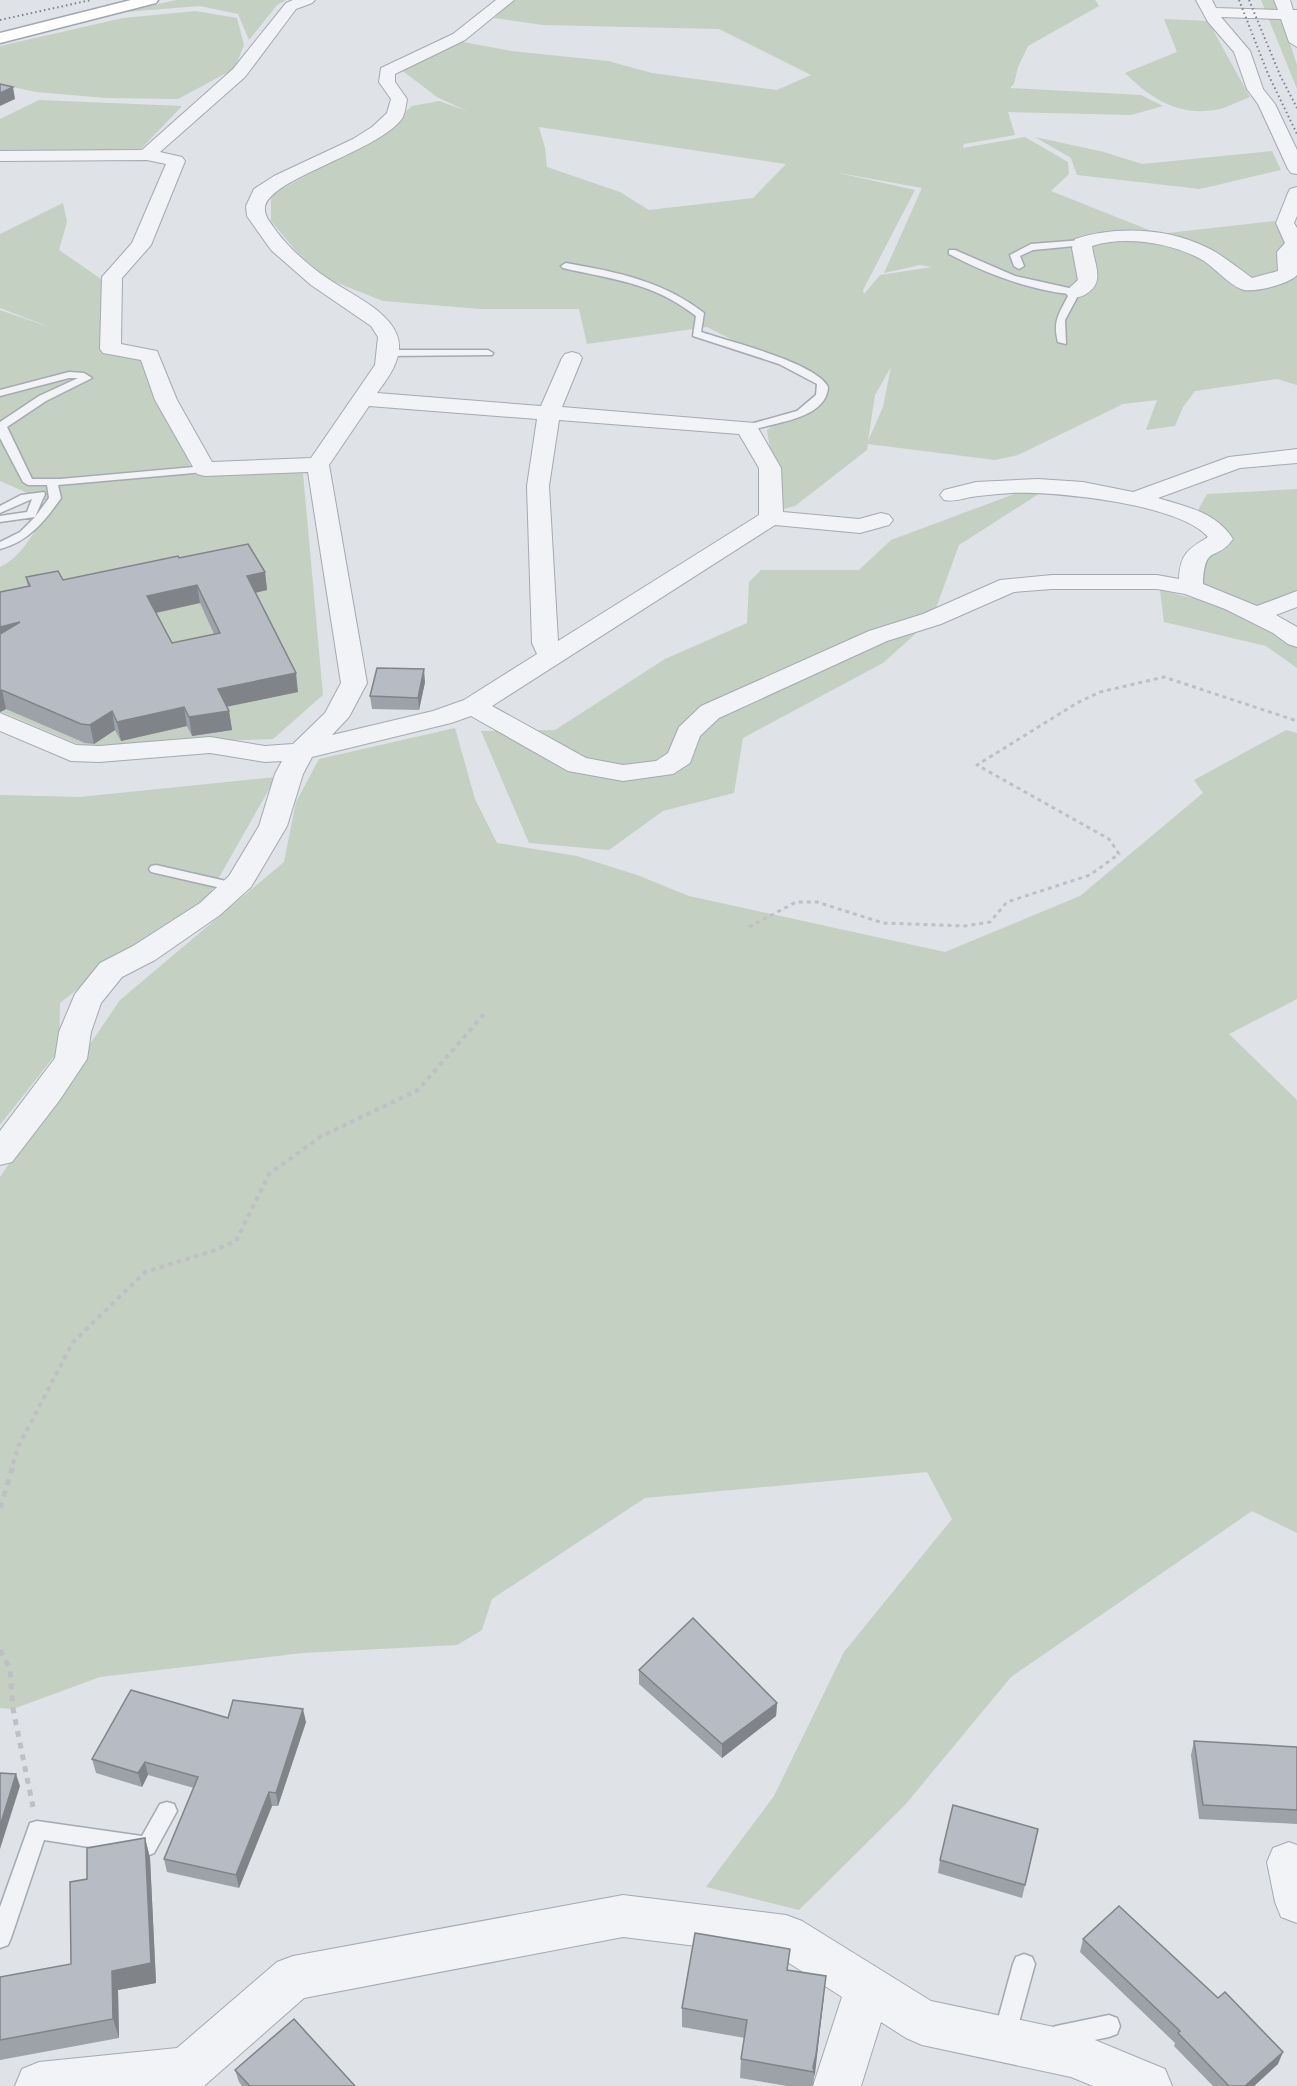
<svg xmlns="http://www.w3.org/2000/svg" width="1297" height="2086" viewBox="0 0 1297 2086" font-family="'Fira Sans',sans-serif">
	<rect width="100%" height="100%" fill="#dfe2e7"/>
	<!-- green -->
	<path fill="#c4d0c1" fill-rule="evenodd" d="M176,0H286L277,5L249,40L238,14L200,6L125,12Z
		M514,0H1095L1099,6L1028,46L1018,67L1014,84L1010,88L1141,95L1163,106L1131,115L1008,112L1015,135L964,144L963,148L1025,137L1068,162L1069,174L1051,191L1159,234L1275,221L1297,261V385L1277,379L1195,391L1183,407L1175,426L1146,430L1157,400L1123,404L1018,455L995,460L868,444L867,450L795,506L779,510L767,430L814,399L816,382L707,327L587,344L579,309H481L383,301L315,274L271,221V195L377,137L412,106L439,101L467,111L437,97L400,69L463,42L511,51L608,61L652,73L777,90L811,75L719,29L543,25L494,18ZM539,127L785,164V165L753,198L649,210L620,192L547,167L545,148ZM834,172L922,188L884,273L920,265L932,267L880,275L864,294L863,290L915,190ZM891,367L883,407L868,441L875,395Z
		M1261,0H1276L1297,65V89Z
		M196,11L237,18L244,45L234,69L178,99L106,98L36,92L0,84V46L123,18Z
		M1164,19L1208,21L1250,97C1239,101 1227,108 1215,110C1178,116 1150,98 1125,73L1177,52Z
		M39,100L182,106L138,152L0,151V119Z
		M1035,137L1104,152L1142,164L1272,151L1281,170L1200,189L1077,175L1071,158Z
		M63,203L67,222L59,250L101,279L100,346L110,349L150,355L190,466L65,477L303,473L323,695L273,739L82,746L0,711V567C27,554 34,526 55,505L0,481V310L52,328L0,308V234Z
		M1048,488L959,545L932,619L883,663L743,738L734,793L663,811L609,850L529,843L481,731L555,730L665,659L747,623L749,582L761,570H859L891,540L1017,493Z
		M1297,489V593L1243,612L1297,647V668L1266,646L1164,622L1160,590L1196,599L1202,574L1203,554L1230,536L1197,512L1207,494Z
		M455,728L475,799L497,843L577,856L637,875L689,896L945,952L1080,896L1203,793L1194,780L1286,730L1297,733V999L1229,1034L1297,1100V1533L1252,1511L1011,1677L905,1805L799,1910L706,1887L774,1796L844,1652L952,1519L927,1472L645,1498L492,1599L482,1630L457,1645L302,1653L100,1677L13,1709L0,1708V1177L120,1000L284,862L296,802L319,759Z
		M276,777L205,902L129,948L60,1003L59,1050L0,1125V795L80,797Z"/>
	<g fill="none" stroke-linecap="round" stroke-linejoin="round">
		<!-- lane casing -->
		<g stroke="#a5a9b1" stroke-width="3">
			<path id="lane" d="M1082,240L1087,243L1085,245L1033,250L1020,256L1024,266L1019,269L1014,266L1010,255L1031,244Z
				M949,250H955L1015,276L1078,290L1080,292L1065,320L1066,344L1058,342C1052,321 1060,312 1069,294C1027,289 987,274 949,254Z
				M566,263C617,272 663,281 704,313L701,332C728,341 817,363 828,387C827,414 788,421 767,426C759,428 751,431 743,430V426L797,411L816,395L817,384L779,364L693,336L696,316C652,282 614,280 563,268L561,266Z
				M488,350L493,353L492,355L388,356L383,353L388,350Z
				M69,372L84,373L92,378L46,401L7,427L32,479H60L205,466L210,469L205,472L58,485L61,498C45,521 28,542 0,549V542L20,532L35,517L0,522V516L27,512L32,499L0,513V506L21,495L44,492L45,494L35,517L49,498L47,485H28L23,482L0,438V422L39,396L78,378H69L0,396V390Z
				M156,865L239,884L241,887L234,891L151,872L149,869L151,866Z
				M167,1802L174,1804L177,1811L154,1853L147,1856L44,1840L11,1938L8,1945L0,1948V1907L30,1823L37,1821L142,1836L160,1804Z
				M1024,1954L1032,1957L1035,1964L1015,2037L1012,2045L1004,2048L996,2045L993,2037L1013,1964L1016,1957Z
				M1109,2015L1117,2018L1120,2026L1117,2034L1109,2037L1056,2048L1048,2045L1045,2037L1048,2029L1056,2026Z"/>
		</g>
		<!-- street casing -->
		<g stroke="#a5a9b1" stroke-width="2">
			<path id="street" d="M293,0H315L312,3L296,9L245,77L160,152L182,157L185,161L151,245L122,278L121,344L157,351L177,400L212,462L311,458L375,365L378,337L371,326L311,285L271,250L247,216L246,206L254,189L274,176L353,139L372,127L387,113L391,99L379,82L381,68L453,34L496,0H514L465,40L395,74V82L407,99C406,105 405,112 403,117C382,151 266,179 265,208C264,217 272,224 277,232C290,249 309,266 327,278C350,294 387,309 397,335C405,356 388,378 377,393L541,406L562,358L565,354L572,352L579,354L582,358L562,407L755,423L781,468L783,512L859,519L881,513L889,515L893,520L889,525L860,533L775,525L492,706L586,758L623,765L656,761L668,753L679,727L701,706L869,631L923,614L1000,580L1052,575H1157L1179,579C1180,554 1188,549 1208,537C1180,504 1055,491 1012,493C998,494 984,495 971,497C961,499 954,502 944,500L940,495L944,490L976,482L1038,479L1083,482L1133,492L1229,457L1297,449V463L1240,468L1158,498C1187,507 1216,512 1233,539C1216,563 1205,542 1203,584L1257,606L1297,591V607L1276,615L1297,627V647L1288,644L1273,633L1225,609L1185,594L1157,589H1052L1014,592L941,624L887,641L719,718L700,736L690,763L673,774L623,781L568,771L471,716L451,723L312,757L303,774L287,826L251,887L220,915L155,960L122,977L101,1003L91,1032L87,1059L59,1101L12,1162L0,1165V1131L55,1058L59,1032L75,994L100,963L133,946L200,903L229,876L259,826L275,774L282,761L265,762L210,753L99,762L71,761L0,731V713L76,745L99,746L210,737L265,746L293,744L325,713L341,683L308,472L205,476L197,474L155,400L141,360L103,353L100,349L102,277L132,243L166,164L147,160L0,161V151L142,150L233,69L286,3ZM369,406L537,419L527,486L532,643L537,654L464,700L433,711L332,735L349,717L367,683L329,465ZM559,420L739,434L759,468V515L558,641L549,486Z
				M1196,0H1212L1216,8L1278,10L1274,0H1290L1293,10H1297V47L1289,42L1281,19L1221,17L1250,51L1263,89L1275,104L1297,150V174L1291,173L1288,169L1258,104L1247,89L1234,52L1208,22Z
				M1297,187V216L1294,223L1297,228V275C1289,284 1252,294 1241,289C1227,283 1216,269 1204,261C1174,243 1125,235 1092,246C1094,264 1106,282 1086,294C1080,298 1075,298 1068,296L1065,292L1078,280L1072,248L1075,239C1117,225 1171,228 1210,249C1225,257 1238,268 1252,278L1278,271L1277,252L1285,243L1276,223L1288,193L1290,189Z
				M1289,1842L1297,1845V1923L1281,1917L1275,1902L1267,1862L1273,1848Z
				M623,1895L786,1915L802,1921L931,2001L1073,2031L1165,2069L1172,2086H1093L1071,2077L922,2045L906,2038L881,2022L861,2086H813L842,1997L778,1956L623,1937L304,1998L204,2086H15L22,2069L39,2062L177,2048L277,1962L293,1956Z"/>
		</g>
		<!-- primary casing -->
		<g stroke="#a0a5b1" stroke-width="3">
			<path id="primary" d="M131,0H158L156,3L0,43V33Z"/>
		</g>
		<!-- path-far2 -->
		<path stroke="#bec0c6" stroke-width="3" stroke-dasharray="4 4" stroke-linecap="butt" d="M749,927L796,902H817L883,923L965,926L990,922L1007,902L1090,875L1119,854L1109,839L977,765L1077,703L1100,692L1164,677L1297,721"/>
		<!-- path-far1 -->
		<path stroke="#bec0c6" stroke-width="4" stroke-dasharray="4.5 4.5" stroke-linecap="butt" d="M13,1464L19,1445L73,1342L145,1272L210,1252L236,1241L269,1174L320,1137L418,1090L485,1013"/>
		<!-- path -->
		<path stroke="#bec0c6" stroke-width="5" stroke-dasharray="6 6" stroke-linecap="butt" d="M0,1508L14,1463
			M0,1650L10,1669L13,1709L33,1807"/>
		<!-- lane -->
		<use href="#lane" fill="#f2f3f6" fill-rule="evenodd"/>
		<!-- street -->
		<use href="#street" fill="#f2f3f6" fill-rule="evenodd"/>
		<!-- primary -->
		<use href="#primary" fill="#fff" fill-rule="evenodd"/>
		<!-- rail -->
		<path stroke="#7b818f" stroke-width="2" stroke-dasharray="1.5 3" stroke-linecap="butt" d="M1239,0L1268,74L1297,134
			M1249,0L1280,75L1297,108
			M0,20L91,0"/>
	</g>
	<!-- wall -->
	<path fill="#9da1a8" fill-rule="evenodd" d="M179,558L265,572L267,590L255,593L298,692L227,706L229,711L232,730L192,736L187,726L121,741L115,730L94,744L85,743L6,709L0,712V592L28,587L26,577L63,580ZM200,603L214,634L172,643L156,613Z
		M425,682L419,710L372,709L370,696Z
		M639,1670L777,1703L776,1716L722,1758L639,1684Z
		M306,1722L278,1806H272L239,1888L167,1872L164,1859L194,1788L148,1775L142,1787L96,1773L92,1759Z
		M1194,1741L1297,1747V1824L1199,1819L1191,1755Z
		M1038,1829L1022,1898L938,1873L940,1860Z
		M145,1838L150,1858L156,1983L118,1990L119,2038L0,2060V1977L71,1964L87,1879Z
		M1083,1939L1278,2064L1254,2086H1213L1174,2046L1175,2043L1080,1952Z
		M788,1970L824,1995L813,2086H787L740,2078L741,2059L745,2038L682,2027V2008Z
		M235,2070L355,2086H242L239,2082Z"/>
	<!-- shaded-wall -->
	<path fill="#808388" d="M13,87L15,99L0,106V93Z
		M265,572L267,590L249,594L247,576Z
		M197,585L200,603L150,614L147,596Z
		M20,622L0,646V627Z
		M424,669L425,682L419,710L418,698Z
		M296,673L298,692L221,708L218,689Z
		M2,690L6,709L0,712V691Z
		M184,707L187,726L121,741L117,722Z
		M112,711L115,730L94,744L90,725Z
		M229,711L232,730L192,736L189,717Z
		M777,1703L776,1716L722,1758V1744Z
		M303,1709L306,1722L278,1806L276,1793Z
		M145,1762L148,1775L142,1787L138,1773Z
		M16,1774L20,1786L0,1849V1826Z
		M269,1792L272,1806L239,1888L236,1875Z
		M145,1838L150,1858L156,1983L118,1990L119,2038L113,2019L112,1971Z
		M824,1995L815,2074L814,2076V2072L813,2067Z
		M1283,2052L1278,2064L1254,2086H1245Z"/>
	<!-- building -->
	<path fill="#b7bbc3" stroke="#808388" stroke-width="1.5" fill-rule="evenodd" d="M0,84L13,87L0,93Z
		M248,544L265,572L247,576L296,673L218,689L229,711L189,717L184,707L117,722L112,711L90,725L81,724L2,690L0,691V634L20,622L0,627V592L30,586L26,577L58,571L63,580L178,556L179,558ZM197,585L220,633L172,643L147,596Z
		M377,668L424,669L418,698L370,696Z
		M693,1618L777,1703L722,1744L639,1670Z
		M131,1690L228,1718L233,1700L303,1709L276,1793L269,1792L236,1875L164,1859L198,1777L145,1762L138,1773L92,1759Z
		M1194,1741L1297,1747V1810L1203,1805Z
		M0,1773L16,1774L0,1826Z
		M953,1805L1038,1829L1025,1885L940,1860Z
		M145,1838L151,1963L112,1971L113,2019L0,2040V1977L71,1964L70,1882L87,1879V1848Z
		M1119,1906L1218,1998L1225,1992L1283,2052L1245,2086H1229L1178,2033L1180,2031L1083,1939Z
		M695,1933L790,1949L787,1970L826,1976L816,2055L813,2067L814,2072L741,2059L747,2020L682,2008Z
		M294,2019L355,2086H250L235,2070Z"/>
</svg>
